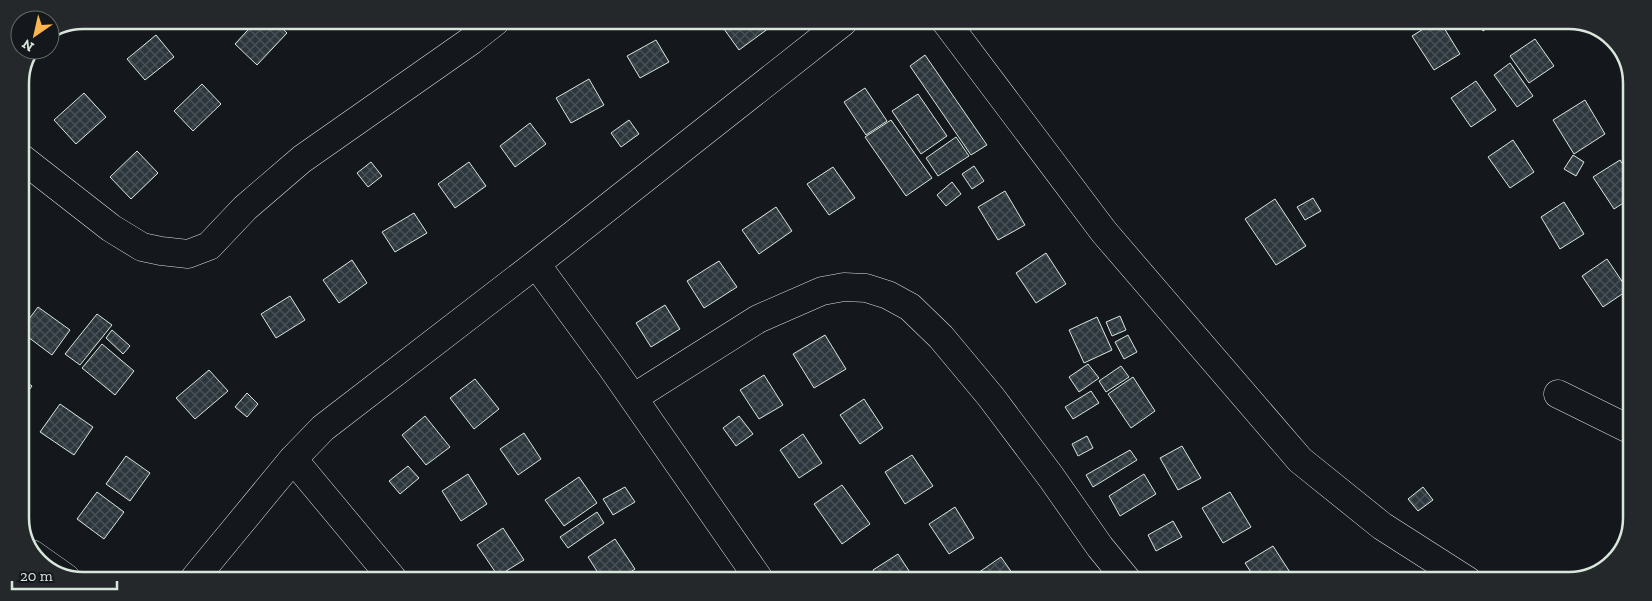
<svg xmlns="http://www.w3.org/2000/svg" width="1652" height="601" viewBox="0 0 1652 601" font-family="'Zilla Slab',serif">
	<defs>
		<pattern id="building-cross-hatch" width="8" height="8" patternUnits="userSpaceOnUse" patternTransform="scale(1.25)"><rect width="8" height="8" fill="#2c363c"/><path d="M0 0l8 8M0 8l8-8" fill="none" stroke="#4a5358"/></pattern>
	</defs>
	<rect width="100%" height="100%" fill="#14181c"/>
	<!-- building -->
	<path fill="url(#building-cross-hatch)" stroke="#d8e6dc" d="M257,20H273L287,33L257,65L235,44Z
		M687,21H700L691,28Z
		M720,21H765L769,28L739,50L719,22Z
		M1433,23H1441L1460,54L1434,70L1412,36Z
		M1478,23H1495L1483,31Z
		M156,35L174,57L145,80L127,59Z
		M1535,39L1554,66L1529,83L1510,56Z
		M656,40L669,62L640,78L627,56Z
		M925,55L987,145L971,155L910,66Z
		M1510,63L1533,96L1517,107L1494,75Z
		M589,79L604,105L571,123L556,98Z
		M1476,81L1496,110L1471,127L1451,98Z
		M202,84L221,104L193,131L174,111Z
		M865,88L887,121L866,135L844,102Z
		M84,93L106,117L76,144L54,120Z
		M918,94L947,136L921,154L892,111Z
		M1585,100L1605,134L1574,154L1553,120Z
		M629,120L639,134L621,147L611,133Z
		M891,120L932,178L906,196L865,137Z
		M530,123L546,144L515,167L500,146Z
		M956,137L969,156L938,176L926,158Z
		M1513,140L1534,172L1510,188L1488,157Z
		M137,151L158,173L131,199L110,177Z
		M1573,155L1584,162L1576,176L1564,169Z
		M1620,160L1631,177V198L1614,209L1593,177Z
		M371,162L382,176L368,187L357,173Z
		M469,162L486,186L455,208L438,184Z
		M974,166L984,181L972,189L962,174Z
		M833,167L855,198L829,215L807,184Z
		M952,182L961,194L946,206L937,195Z
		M1005,191L1025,225L998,240L978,207Z
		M1313,198L1321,211L1305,220L1297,207Z
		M1275,199L1306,246L1276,265L1245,219Z
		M1564,202L1584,234L1560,249L1541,217Z
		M776,207L792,231L759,254L742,230Z
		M414,213L427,233L395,252L382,232Z
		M1046,253L1066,284L1036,303L1016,273Z
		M1607,259L1628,290L1603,307L1582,276Z
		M352,260L367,283L339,303L323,280Z
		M719,261L737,287L704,308L687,281Z
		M290,296L305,320L276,338L261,314Z
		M665,305L680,329L651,347L636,323Z
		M38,307L70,330L52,355L20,331Z
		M97,314L112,325L80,365L65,354Z
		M1120,316L1126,330L1112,336L1106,322Z
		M1097,317L1112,350L1084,363L1069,330Z
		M112,330L130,346L123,354L106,338Z
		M825,335L846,369L814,388L793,354Z
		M1128,335L1137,352L1124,359L1115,342Z
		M102,344L134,371L115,395L82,368Z
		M1088,364L1099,378L1079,392L1069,377Z
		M1121,366L1129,377L1106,392L1099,381Z
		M209,370L228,391L195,419L176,398Z
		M764,375L783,405L759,419L740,390Z
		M1133,377L1155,411L1131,428L1108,394Z
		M20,378L32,386L20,403Z
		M475,379L499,409L474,429L450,398Z
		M1091,391L1099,403L1073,419L1065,407Z
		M247,393L258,404L247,417L235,407Z
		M864,399L883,428L860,444L840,415Z
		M60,404L93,427L74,455L40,432Z
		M425,416L450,447L426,465L402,435Z
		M739,416L753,434L736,446L723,428Z
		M524,433L541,459L518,475L500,449Z
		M803,434L822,463L799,478L780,450Z
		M1087,436L1093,448L1078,456L1072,444Z
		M1182,446L1201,478L1178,490L1160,458Z
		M1130,450L1137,460L1093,487L1086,475Z
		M912,455L933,486L905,504L885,472Z
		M126,456L150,473L130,501L106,484Z
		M408,466L419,478L400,494L389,481Z
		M468,474L487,504L461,521L442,491Z
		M1144,474L1156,494L1120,516L1109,496Z
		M579,477L597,503L564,526L545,500Z
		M842,485L870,524L842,544L814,504Z
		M625,487L635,502L613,515L603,499Z
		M1423,487L1433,500L1418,511L1408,499Z
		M97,492L124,512L104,539L77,519Z
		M1230,492L1251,527L1223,543L1202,508Z
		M955,507L974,538L949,554L929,524Z
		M597,512L604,523L568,548L560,537Z
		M1173,521L1182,537L1156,551L1148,535Z
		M503,528L524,560L498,576L477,545Z
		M615,539L635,569L620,579H602L588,557Z
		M1273,546L1295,580H1256L1245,563Z
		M898,554L915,580H879L873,570Z
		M1001,557L1017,580H978L975,575Z"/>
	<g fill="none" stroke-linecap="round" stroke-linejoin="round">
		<!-- minor casing -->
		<g stroke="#d8e6dc" stroke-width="29">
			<path id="minor" d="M946,22L1104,232L1300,460L1382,526L1468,581
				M20,157L111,228L142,247L161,251L188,254L209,246L245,208L302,159L472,40L496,21
				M536,264L613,369L759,579
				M1558,394L1629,429
				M633,398L758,319L822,291L844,287L866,288L888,295L910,307L941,337L991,397L1051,477L1100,547L1127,580
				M293,459L392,578
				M32,554L66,578
				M195,578L293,459L323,428L536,264L843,22"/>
		</g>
		<!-- minor -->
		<use href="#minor" stroke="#14181c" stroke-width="28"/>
	</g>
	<!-- crop -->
	<path d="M0 0H1652V601H0ZM83 29H1569A54 54 0 0 1 1623 83V518A54 54 0 0 1 1569 572H83A54 54 0 0 1 29 518V83A54 54 0 0 1 83 29Z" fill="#24282b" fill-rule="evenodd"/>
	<path fill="none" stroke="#d8e6dc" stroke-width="2.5" d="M83 29H1569A54 54 0 0 1 1623 83V518A54 54 0 0 1 1569 572H83A54 54 0 0 1 29 518V83A54 54 0 0 1 83 29Z"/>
	<!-- north arrow -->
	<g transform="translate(35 35) rotate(214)"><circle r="24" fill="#14181c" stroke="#626a69"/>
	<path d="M0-4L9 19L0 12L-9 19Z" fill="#ffb74d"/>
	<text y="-8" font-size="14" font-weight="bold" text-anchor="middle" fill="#d8e6dc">N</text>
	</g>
	<!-- scale -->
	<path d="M12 581v8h105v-8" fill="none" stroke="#d8e6dc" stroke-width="2.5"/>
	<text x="20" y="581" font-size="15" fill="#d8e6dc" stroke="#14181c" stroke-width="4" paint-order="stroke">20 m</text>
</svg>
